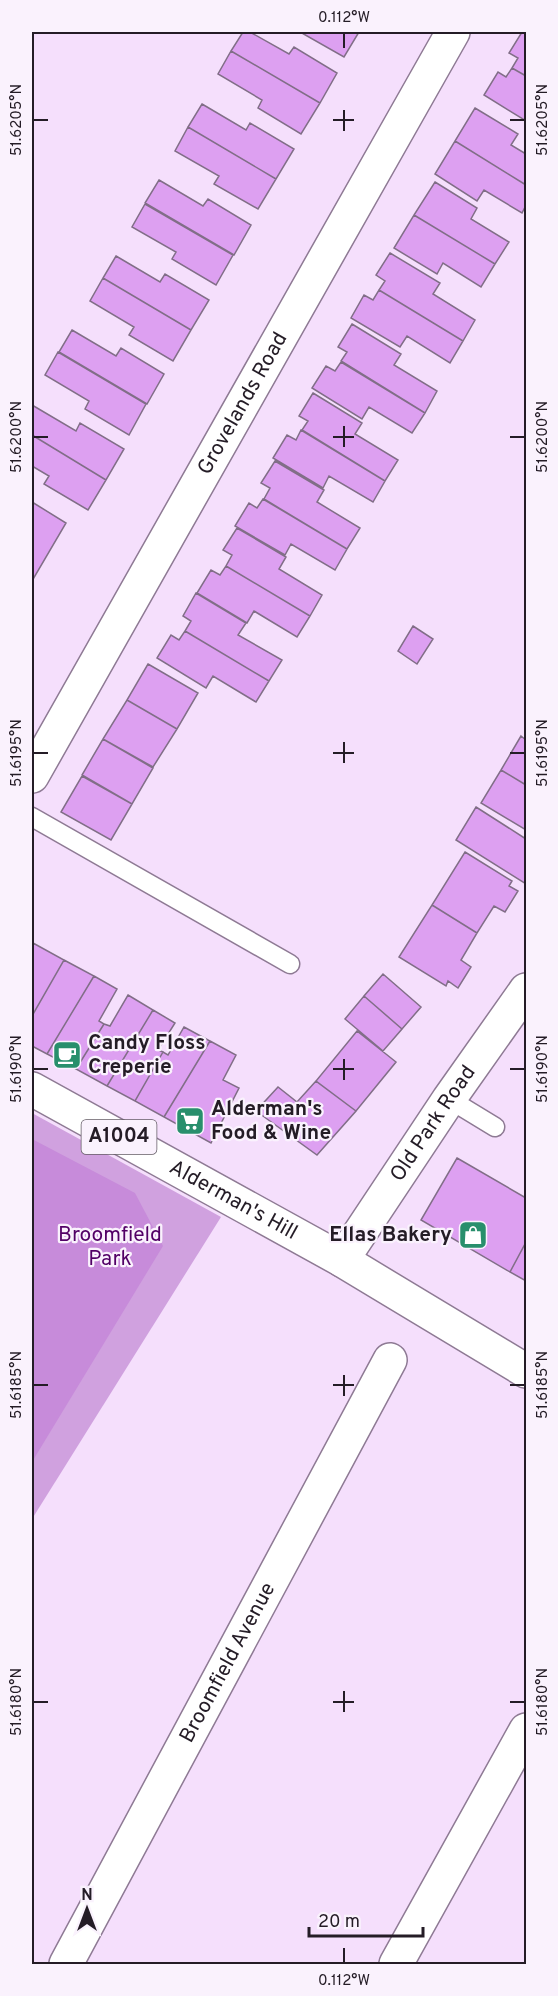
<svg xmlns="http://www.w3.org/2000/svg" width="558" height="1996" viewBox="0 0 558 1996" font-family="Overpass,sans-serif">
	<rect width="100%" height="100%" fill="#f5dffc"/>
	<!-- green -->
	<path fill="#d0a1df" d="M32,1113L221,1217L32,1519Z"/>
	<!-- forest -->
	<path fill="#c78bda" d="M32,1139L135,1193L163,1246L32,1462Z"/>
	<!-- building -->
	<path fill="#dda0f1" stroke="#816e87" stroke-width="1.5" d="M243,32H250L289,54L294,47L337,73L320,103L231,51Z
		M300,32H359L344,57Z
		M522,32H526V76L512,68L518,58L509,53Z
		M231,51L320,103L301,134L258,108L262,100L218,74Z
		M512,68L526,76V121L484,95L498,72L506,77Z
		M202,104L246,130L250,123L294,149L276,179L188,127Z
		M475,108L518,134L511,145L526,154V185L455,141Z
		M188,127L276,179L258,209L214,184L219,176L175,151Z
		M455,141L526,185V205L522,213L484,190L477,201L435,174Z
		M159,180L203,206L208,199L251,225L234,255L145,203Z
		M435,182L477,208L471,219L509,242L495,264L414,215Z
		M145,204L233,255L216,285L172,259L176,252L132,227Z
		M414,215L495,264L481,287L443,263L437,274L394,248Z
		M390,253L440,283L433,294L475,320L463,341L379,290L385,281L376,275Z
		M116,256L160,282L165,274L209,300L191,330L103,278Z
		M103,278L191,330L173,361L129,335L134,327L90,301Z
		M379,290L463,341L450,363L407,336L400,347L351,318L364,295L373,300Z
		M352,324L401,354L394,365L437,391L425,413L341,361L347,352L338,347Z
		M72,330L116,356L121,348L164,374L147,404L59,352Z
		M58,352L146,404L129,435L85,409L89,401L45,375Z
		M341,362L425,413L412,433L369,407L362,419L312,388L326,366L335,371Z
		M313,393L362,423L355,434L398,460L385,481L302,430L308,421L299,416Z
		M32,405L76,431L80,423L124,449L106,480L32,435Z
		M301,430L385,481L373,502L329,476L323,488L273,458L287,435L296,440Z
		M32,435L106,480L88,510L44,484L49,476L32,466Z
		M275,461L324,490L317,502L360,528L347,549L264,499L270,488L261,483Z
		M263,499L347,549L335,570L291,544L285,555L235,526L249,503L257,508Z
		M32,502L66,523L32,581Z
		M237,528L286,557L279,569L322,595L310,616L226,566L232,555L223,550Z
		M226,566L310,616L297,637L254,611L247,623L197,593L211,570L220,575Z
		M196,593L246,623L238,635L282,660L269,681L185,631L191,621L183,616Z
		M413,626L433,639L417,664L398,651Z
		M185,631L269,681L256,702L213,676L206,688L157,658L171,635L179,640Z
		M148,664L198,693L177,729L127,700Z
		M127,700L177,729L153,767L103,739Z
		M521,736L526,740V785L501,770Z
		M103,739L153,768L132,804L82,775Z
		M501,770L526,785V830L481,803Z
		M82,776L132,804L111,840L61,812Z
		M476,807L526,839V884L456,840Z
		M465,852L512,881L509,886L518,891L505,912L494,906L477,933L432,905Z
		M432,905L477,933L461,960L471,967L458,988L448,981L446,986L399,957Z
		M33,943L64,960L32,1016V946Z
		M64,960L94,976L47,1054L32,1046V1016Z
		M383,974L421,1007L402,1029L364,996Z
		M94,976L117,989L99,1021L104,1024L76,1069L47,1054Z
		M128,995L153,1010L107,1086L76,1069L104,1024L110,1026Z
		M364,996L402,1029L383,1051L345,1019Z
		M153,1010L175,1023L158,1050L163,1052L135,1101L107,1086Z
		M184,1027L210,1041L164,1117L135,1101L163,1052L168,1055Z
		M357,1031L396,1062L356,1111L316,1081Z
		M210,1041L236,1055L223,1080L239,1088L211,1143L164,1117Z
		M316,1081L356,1111L317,1155L256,1111L278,1087L297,1102Z
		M457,1158L526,1198V1242L510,1272L421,1220Z
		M526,1242V1281L510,1272Z"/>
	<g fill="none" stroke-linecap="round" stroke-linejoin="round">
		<!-- service casing -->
		<g stroke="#8e7a94" stroke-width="21">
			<path id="service" d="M32,817L290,964
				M449,1099L495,1127"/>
		</g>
		<!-- minor casing -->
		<g stroke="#8e7a94" stroke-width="36">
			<g id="minor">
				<path id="s1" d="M32,776L453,32"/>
				<path id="s2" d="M342,1260L449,1099L526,990"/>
				<path id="s3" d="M66,1964L390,1360"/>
				<path d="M396,1964L526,1730"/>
			</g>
		</g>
		<!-- primary casing -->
		<g stroke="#8e7a94" stroke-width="36">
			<g id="primary">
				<path id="s4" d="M32,1089L342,1260L526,1371"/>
			</g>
		</g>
		<!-- service -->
		<use href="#service" stroke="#fff" stroke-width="18"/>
		<!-- minor -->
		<use href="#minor" stroke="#fff" stroke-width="33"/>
		<!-- primary -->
		<use href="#primary" stroke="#fff" stroke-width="33"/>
	</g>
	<!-- ticks -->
	<path fill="none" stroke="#241c26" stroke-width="2" d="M344,33V48M344,110V131M33,120H48M333,120H354M510,120H525M344,426V447M33,437H48M333,437H354M510,437H525M344,742V763M33,753H48M333,753H354M510,753H525M344,1059V1080M33,1069H48M333,1069H354M510,1069H525M344,1375V1396M33,1385H48M333,1385H354M510,1385H525M344,1691V1712M33,1702H48M333,1702H354M510,1702H525M344,1948V1963"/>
	<!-- icons -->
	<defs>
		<g id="cafe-square" transform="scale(1.5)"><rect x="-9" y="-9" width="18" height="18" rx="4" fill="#288f6c" stroke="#faf2fd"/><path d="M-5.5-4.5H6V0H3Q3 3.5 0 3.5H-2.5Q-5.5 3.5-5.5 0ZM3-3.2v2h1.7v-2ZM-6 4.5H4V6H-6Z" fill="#fff"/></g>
		<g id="supermarket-square" transform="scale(1.5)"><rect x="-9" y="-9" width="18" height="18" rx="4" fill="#288f6c" stroke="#faf2fd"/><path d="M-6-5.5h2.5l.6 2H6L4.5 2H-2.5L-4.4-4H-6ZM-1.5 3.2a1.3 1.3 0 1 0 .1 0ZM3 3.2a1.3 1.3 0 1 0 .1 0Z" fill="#fff"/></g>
		<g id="shop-square" transform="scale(1.5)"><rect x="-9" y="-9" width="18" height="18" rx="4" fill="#288f6c" stroke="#faf2fd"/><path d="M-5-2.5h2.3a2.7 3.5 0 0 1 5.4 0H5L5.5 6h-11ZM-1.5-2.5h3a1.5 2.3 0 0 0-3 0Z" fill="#fff"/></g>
	</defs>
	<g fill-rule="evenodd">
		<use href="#cafe-square" x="67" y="1055"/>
		<use href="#supermarket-square" x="190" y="1121"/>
		<use href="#shop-square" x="473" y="1235"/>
	</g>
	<g text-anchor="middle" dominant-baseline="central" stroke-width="4.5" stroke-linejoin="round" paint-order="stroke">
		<!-- shield labels -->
		<rect fill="#faf2fd" stroke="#645c66" stroke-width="1.5" x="81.5" y="1120" width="75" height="34" rx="4.5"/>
		<g font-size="20" font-weight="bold" fill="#241c26">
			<text x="119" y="1137">A1004</text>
		</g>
		<!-- street labels -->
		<g font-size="21" fill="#241c26" stroke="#faf2fd">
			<text stroke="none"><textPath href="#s1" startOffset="428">Grovelands Road</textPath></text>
			<text stroke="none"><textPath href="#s2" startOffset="164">Old Park Road</textPath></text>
			<text stroke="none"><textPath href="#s4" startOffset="230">Alderman's Hill</textPath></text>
			<text stroke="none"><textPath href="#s3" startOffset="342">Broomfield Avenue</textPath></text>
		</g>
		<!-- poi labels -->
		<g font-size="21" font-weight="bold" fill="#241c26" stroke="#faf2fd" text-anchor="start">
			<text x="88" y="1043">Candy Floss<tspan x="88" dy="24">Creperie</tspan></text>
			<text x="211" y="1109">Alderman's<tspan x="211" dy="24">Food &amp; Wine</tspan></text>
			<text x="452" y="1235" text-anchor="end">Ellas Bakery</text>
		</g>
		<!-- park labels -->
		<g font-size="21" fill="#520066" stroke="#faf2fd">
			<text x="110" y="1235">Broomfield<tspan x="110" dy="24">Park</tspan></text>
		</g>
	</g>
	<!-- border -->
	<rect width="558" height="1996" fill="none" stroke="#faf2fd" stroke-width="66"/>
	<!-- north arrow -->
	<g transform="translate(87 1909)" stroke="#faf2fd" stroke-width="4.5" paint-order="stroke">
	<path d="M0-4.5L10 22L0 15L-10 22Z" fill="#241c26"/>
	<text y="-9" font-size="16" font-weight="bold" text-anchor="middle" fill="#241c26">N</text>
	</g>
	<!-- scale -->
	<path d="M309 1927v9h114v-9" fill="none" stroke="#241c26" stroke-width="3"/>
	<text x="318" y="1927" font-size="18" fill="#241c26" stroke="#faf2fd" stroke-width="4.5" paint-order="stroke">20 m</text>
	<rect x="33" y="33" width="492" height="1930" fill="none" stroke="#241c26" stroke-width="2"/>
	<g font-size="15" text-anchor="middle" fill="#241c26">
		<text x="344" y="22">0.112°W</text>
		<text transform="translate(16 120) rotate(-90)" y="5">51.6205°N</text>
		<text transform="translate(542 120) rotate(-90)" y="5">51.6205°N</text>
		<text transform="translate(16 437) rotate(-90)" y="5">51.6200°N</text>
		<text transform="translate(542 437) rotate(-90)" y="5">51.6200°N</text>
		<text transform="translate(16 753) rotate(-90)" y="5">51.6195°N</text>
		<text transform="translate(542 753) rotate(-90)" y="5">51.6195°N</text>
		<text transform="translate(16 1069) rotate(-90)" y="5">51.6190°N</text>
		<text transform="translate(542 1069) rotate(-90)" y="5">51.6190°N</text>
		<text transform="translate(16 1385) rotate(-90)" y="5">51.6185°N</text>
		<text transform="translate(542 1385) rotate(-90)" y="5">51.6185°N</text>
		<text transform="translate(16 1702) rotate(-90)" y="5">51.6180°N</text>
		<text transform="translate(542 1702) rotate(-90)" y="5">51.6180°N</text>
		<text x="344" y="1985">0.112°W</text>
	</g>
</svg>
